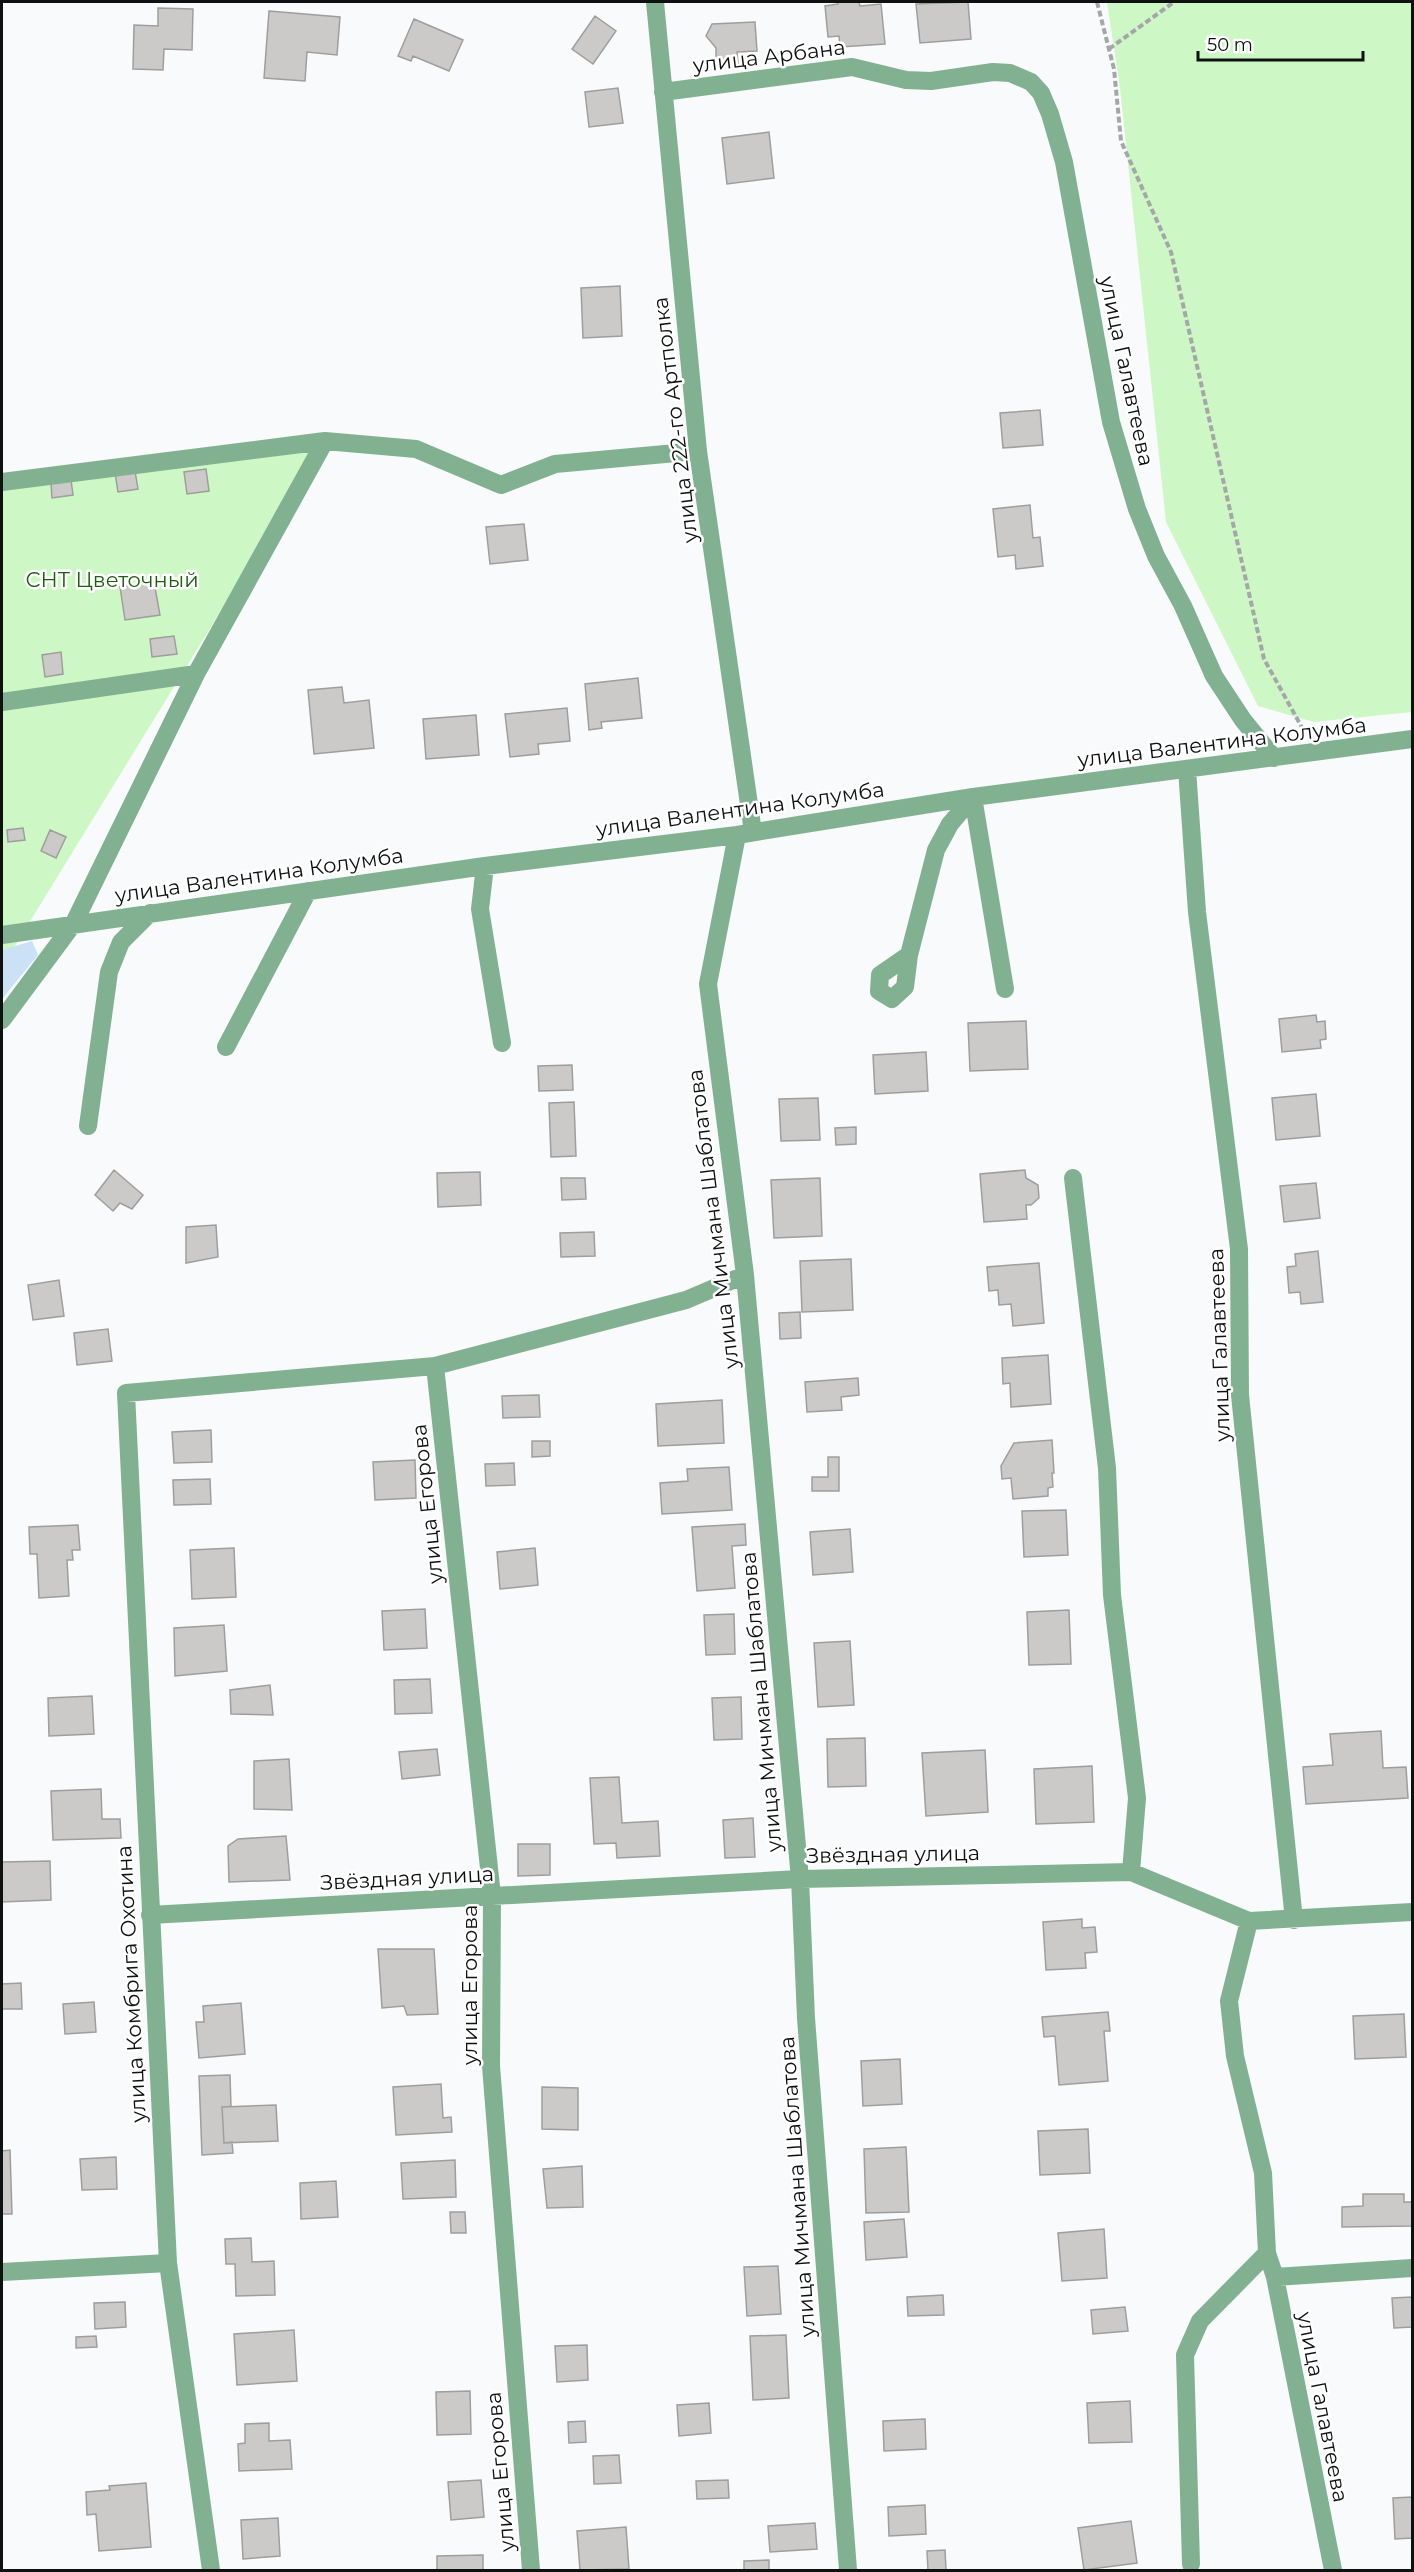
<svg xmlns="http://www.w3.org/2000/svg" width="1414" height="2572" viewBox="0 0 1414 2572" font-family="Montserrat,sans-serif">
	<rect width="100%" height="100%" fill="#f9fafb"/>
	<!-- green -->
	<path fill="#cdf7c5" d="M1107,2H1412V712L1314,722L1258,706L1166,522L1120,88Z
		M325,441L2,967V482Z"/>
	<!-- water -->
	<path fill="#cbe1f5" d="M32,941L38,955L2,999V950Z"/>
	<!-- building -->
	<path fill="#cbcac9" stroke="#9f9e9d" stroke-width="1.5" d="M837,2H859L860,6L881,4L885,44L840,47L839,36L828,37L825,6L838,4Z
		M968,2L971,39L920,43L916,4Z
		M158,8L193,9L192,50L164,49L163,70L133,69L134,25L158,26Z
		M269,11L340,17L337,55L307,52L305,81L264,78Z
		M595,16L616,31L593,64L572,49Z
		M414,19L463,40L449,71L413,56L411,61L398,56Z
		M755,22L757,51L737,52L738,64L716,65V48L706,36L712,24Z
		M618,88L623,123L589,127L585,92Z
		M769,132L774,178L727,184L722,138Z
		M620,286L622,336L583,338L581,288Z
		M1040,410L1043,445L1003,448L1000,413Z
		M206,469L209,491L187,494L184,472Z
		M135,471L138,489L118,492L115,473Z
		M71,480L73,495L52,498L51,483Z
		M1030,505L1033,538L1040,537L1043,566L1016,569L1015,555L998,557L993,509Z
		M524,524L528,560L490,564L486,527Z
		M154,582L160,615L125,620L120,587Z
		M174,636L177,654L152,657L150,639Z
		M61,652L63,674L45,677L42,655Z
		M638,678L642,718L601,722L602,728L589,730L585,684Z
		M342,687L344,703L369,700L374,748L314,754L308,690Z
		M567,708L570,741L538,744L539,754L510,757L505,714Z
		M476,715L479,755L426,759L423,719Z
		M23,828L25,840L8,842L7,830Z
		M50,830L66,837L56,858L41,851Z
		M1316,1015L1317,1022L1325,1021L1326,1039L1320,1040L1321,1048L1282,1052L1279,1019Z
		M1026,1021L1028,1069L970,1071L968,1023Z
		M926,1052L928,1091L875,1094L873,1055Z
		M572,1065L573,1090L539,1091L538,1066Z
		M1316,1094L1320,1136L1276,1140L1272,1098Z
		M818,1098L820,1140L781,1141L779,1099Z
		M574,1102L576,1156L551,1157L549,1103Z
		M856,1127V1144L836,1145L835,1128Z
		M114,1170L143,1195L132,1209L120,1203L113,1211L95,1195Z
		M1025,1170L1026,1178L1038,1185L1039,1198L1031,1205H1026L1027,1219L984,1222L980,1174Z
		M480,1172L481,1205L438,1207L437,1173Z
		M561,1178H585L586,1199L562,1200Z
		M820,1178L822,1236L774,1238L771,1180Z
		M1316,1183L1320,1218L1284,1222L1280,1186Z
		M216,1225L218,1257L186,1263V1227Z
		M594,1232L595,1256L561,1257L560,1233Z
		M1318,1251L1323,1302L1301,1304L1300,1292L1289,1293L1287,1267L1296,1266L1295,1254Z
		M851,1259L853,1310L802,1312L800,1261Z
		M1039,1263L1044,1323L1013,1326L1011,1304L999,1305L998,1290L989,1291L987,1267Z
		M59,1280L64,1316L33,1320L28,1285Z
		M800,1312L801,1338L780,1339L779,1313Z
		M108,1329L112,1361L77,1365L74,1333Z
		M1048,1355L1051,1404L1011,1407L1010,1383L1003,1384L1002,1358Z
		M858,1378L859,1395L841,1397L842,1410L807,1412L805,1382Z
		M539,1395L540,1417L503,1418L502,1396Z
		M722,1400L724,1443L658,1446L656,1404Z
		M211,1430L212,1462L174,1463L172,1432Z
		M1052,1440L1054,1473H1052L1053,1487L1048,1488V1496L1013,1499L1011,1478L1002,1479L1001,1466L1014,1443Z
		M532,1441H550V1456L532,1457Z
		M828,1457H839V1491H812V1477H828Z
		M415,1460L416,1498L375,1500L373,1462Z
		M514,1463L515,1485L486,1486L485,1464Z
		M729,1467L732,1510L662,1514L660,1483L688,1481L687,1469Z
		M210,1479L211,1504L174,1505L173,1480Z
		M1066,1510L1068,1555L1024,1557L1022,1511Z
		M745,1524L746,1545L732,1546L735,1588L697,1591L692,1527Z
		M78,1525L80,1550H72L73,1560H67L69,1596L39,1598L37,1554H30L29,1527Z
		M850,1529L853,1572L813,1575L810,1532Z
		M234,1548L236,1597L192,1599L190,1550Z
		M535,1548L538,1585L500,1589L497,1552Z
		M425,1609L427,1648L384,1650L382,1611Z
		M1069,1610L1071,1664L1029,1665L1027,1612Z
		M734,1614L735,1654L706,1655L704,1615Z
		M224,1625L227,1671L175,1676L174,1628Z
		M850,1641L854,1705L818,1707L814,1643Z
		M430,1679L432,1713L395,1714L394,1680Z
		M270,1685L273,1715L231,1714L230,1690Z
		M92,1696L94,1734L49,1736L48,1698Z
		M741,1697L742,1739L714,1740L712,1698Z
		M1381,1731L1383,1768L1406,1767L1408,1798L1306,1804L1303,1767L1333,1765L1330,1734Z
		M865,1738L866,1786L828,1787L827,1739Z
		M437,1749L440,1775L402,1779L399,1752Z
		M985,1750L988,1812L926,1816L922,1753Z
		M289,1759L292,1810L254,1809V1761Z
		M1092,1766L1094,1822L1036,1824L1034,1769Z
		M619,1777L622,1823L658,1821L660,1856L617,1858L616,1843L594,1844L590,1778Z
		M101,1789L102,1819H120L121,1838L53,1840L51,1791Z
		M753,1818L755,1857L725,1858L723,1820Z
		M286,1836L290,1880L229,1882L228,1846L238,1839Z
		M518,1844H550V1875L518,1876Z
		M50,1861L51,1900L2,1902V1862Z
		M1082,1919V1928L1095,1927L1097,1952L1085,1953L1086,1968L1046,1970L1043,1922Z
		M378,1949H434L438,2014L407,2015L404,2006L382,2008Z
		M21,1983L22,2009H2V1984Z
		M94,2002L96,2032L65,2034L63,2004Z
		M241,2003L245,2054L199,2058L196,2022H204L203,2006Z
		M1108,2012L1110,2031H1104L1108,2081L1059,2085L1055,2036L1044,2037L1042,2017Z
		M1404,2014L1406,2057L1355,2059L1353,2016Z
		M900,2059L902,2104L863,2106L861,2061Z
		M230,2075L231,2107H222L224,2143L232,2142L233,2153L202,2155L199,2076Z
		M441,2084L443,2118L451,2117L452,2132L396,2135L393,2087Z
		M542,2087L578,2088V2130L542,2129Z
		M276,2105L278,2141L224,2143L222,2107Z
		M1088,2129L1090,2173L1040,2175L1038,2131Z
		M906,2147L909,2212L866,2213L864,2149Z
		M10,2150L12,2214H2V2151Z
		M116,2157L117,2189L82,2190L80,2159Z
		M455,2160L456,2197L403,2199L401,2163Z
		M582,2166L583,2207L547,2208L543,2169Z
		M336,2181L338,2217L301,2219L300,2183Z
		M1363,2194H1404V2202H1412V2226L1342,2227V2207L1363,2206Z
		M450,2212H465L466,2233H451Z
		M904,2219L907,2257L866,2260L864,2222Z
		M1104,2229L1107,2278L1062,2281L1058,2233Z
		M251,2238L252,2262L274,2261L275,2295L236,2296L235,2264H226L225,2239Z
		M778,2266L781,2314L747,2316L744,2267Z
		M943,2295L944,2315L908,2316L907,2297Z
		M1412,2297V2327L1394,2328L1392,2298Z
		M125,2302L126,2327L95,2329L94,2303Z
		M1125,2307L1128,2331L1093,2334L1091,2310Z
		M294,2330L297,2381L237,2385L234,2334Z
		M786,2335L789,2398L753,2400L750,2336Z
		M96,2336L97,2347L76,2348V2337Z
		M587,2345L588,2380L557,2382L555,2346Z
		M470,2391L471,2434L437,2435L436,2392Z
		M1130,2401L1132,2442L1089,2443L1087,2403Z
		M709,2403L711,2433L679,2436L677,2405Z
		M925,2419L926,2449L884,2451L883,2421Z
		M585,2421L586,2442L569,2443L568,2422Z
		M269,2423V2441L290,2440L292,2469L239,2471L238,2444L245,2443V2424Z
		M619,2455L621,2483L594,2484L593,2456Z
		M481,2480L484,2517L451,2520L448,2482Z
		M728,2480L729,2498L697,2499L696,2481Z
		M146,2483L151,2547L99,2551L96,2514L87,2515L86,2492L110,2490L109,2486Z
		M1412,2497V2538L1395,2539L1393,2498Z
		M925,2505L926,2534L889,2536L888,2507Z
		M278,2518L280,2556L243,2559L241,2520Z
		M1131,2521L1137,2563L1084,2570L1078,2528Z
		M815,2523L817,2549L770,2552L768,2526Z
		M626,2527L629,2569L580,2570L577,2531Z
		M945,2550L946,2570H928L927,2551Z
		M483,2555V2570H437V2556Z
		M769,2560V2570H785H744V2561Z"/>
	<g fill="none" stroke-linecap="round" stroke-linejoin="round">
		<!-- path -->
		<path stroke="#a5a6a7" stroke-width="4" stroke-dasharray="6 3" stroke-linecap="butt" d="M1097,2L1114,69L1121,141L1171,252L1264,659L1305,733
			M1109,49L1174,2"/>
		<!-- minor -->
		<path stroke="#82b191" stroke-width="18" d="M655,2L698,451L753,832
			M663,92L852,67L906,80L931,81L993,72L1010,73L1031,82L1041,93L1050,114L1064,162L1111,422L1137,509L1156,556L1183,606L1214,676L1243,720L1274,758
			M2,482L325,441L416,449L501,485L555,464L698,451
			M2,702L196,674
			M1187,769L1197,912L1239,1249L1240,1395L1294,1920
			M737,835L708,984L745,1275L800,1879L806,2018L848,2570
			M485,866L480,909L502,1043
			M2,935L485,866L737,835L973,797L1412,739
			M909,955L880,975L879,991L892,999L905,987L909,955L936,850L950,824L973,797L1005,989
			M2,1020L74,923L196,674L325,441
			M226,1047L308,891
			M88,1126L109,972L121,942L150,913
			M1073,1178L1107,1468L1112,1595L1137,1798L1131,1872
			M435,1366L492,1896L491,2066L531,2570
			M150,1915L800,1879L1131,1872L1249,1921L1412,1912
			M1249,1921L1229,2001L1235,2056L1263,2173L1267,2253L1275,2277L1333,2570
			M2,2272L168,2263
			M1275,2277L1412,2268
			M1191,2564L1185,2355L1200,2321L1267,2253
			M211,2570L168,2263L126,1393L435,1366L686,1300L745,1275"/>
	</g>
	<g text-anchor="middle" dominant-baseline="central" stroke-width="5" stroke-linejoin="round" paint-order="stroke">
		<!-- street labels -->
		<g font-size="21" fill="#0f1010" stroke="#fff">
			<text transform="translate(769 56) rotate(-7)">улица Арбана</text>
			<text transform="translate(1127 371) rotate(78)">улица Галавтеева</text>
			<text transform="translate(675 420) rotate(-97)">улица 222-го Артполка</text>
			<text transform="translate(1222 742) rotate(-7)">улица Валентина Колумба</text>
			<text transform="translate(740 809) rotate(-8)">улица Валентина Колумба</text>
			<text transform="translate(259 875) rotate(-8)">улица Валентина Колумба</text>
			<text transform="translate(713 1219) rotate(-97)">улица Мичмана Шаблатова</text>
			<text transform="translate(1219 1345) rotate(-92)">улица Галавтеева</text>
			<text transform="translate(427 1504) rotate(-96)">улица Егорова</text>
			<text transform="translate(761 1702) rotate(-95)">улица Мичмана Шаблатова</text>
			<text transform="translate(893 1854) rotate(-1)">Звёздная улица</text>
			<text transform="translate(407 1878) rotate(-3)">Звёздная улица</text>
			<text transform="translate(131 1984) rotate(-93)">улица Комбрига Охотина</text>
			<text transform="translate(469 1985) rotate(-90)">улица Егорова</text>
			<text transform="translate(797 2187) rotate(-94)">улица Мичмана Шаблатова</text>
			<text transform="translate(1323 2407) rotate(79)">улица Галавтеева</text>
			<text transform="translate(500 2472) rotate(-95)">улица Егорова</text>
		</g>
		<!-- park labels -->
		<g font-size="21" fill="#205c12" stroke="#fff">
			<text x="112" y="579">СНТ Цветочный</text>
		</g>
	</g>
	<!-- border -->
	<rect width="1414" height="2572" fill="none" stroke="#0f1010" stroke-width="6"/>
	<!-- scale -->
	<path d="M1198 51v9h165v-9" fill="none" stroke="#0f1010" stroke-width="3"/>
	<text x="1207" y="51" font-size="18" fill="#0f1010" stroke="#ffffff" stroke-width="4.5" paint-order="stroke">50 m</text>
</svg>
